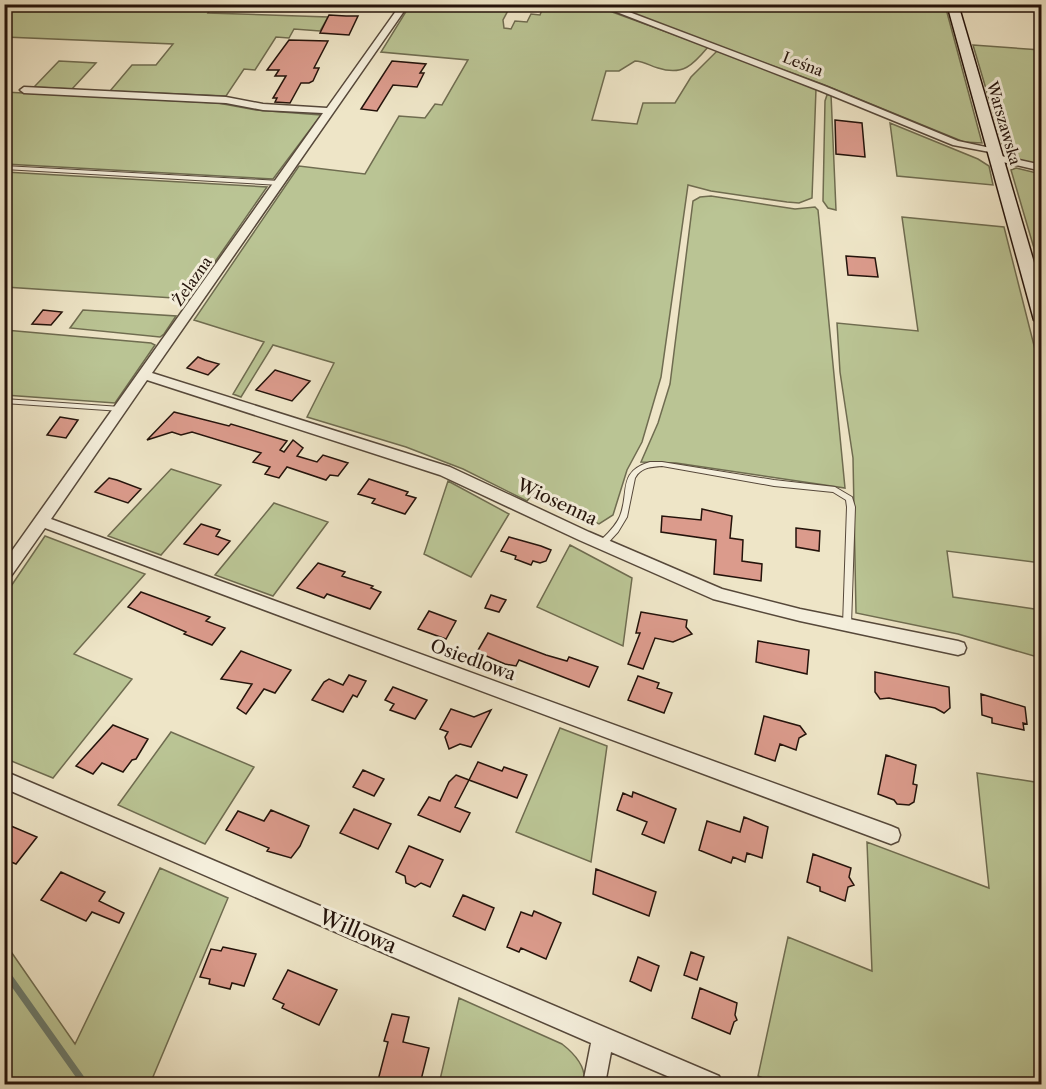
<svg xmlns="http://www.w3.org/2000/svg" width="1046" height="1089" viewBox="0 0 1046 1089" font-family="'Libre Caslon Text',serif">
	<rect width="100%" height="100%" fill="#eee5c7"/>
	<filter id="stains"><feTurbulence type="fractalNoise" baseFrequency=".00333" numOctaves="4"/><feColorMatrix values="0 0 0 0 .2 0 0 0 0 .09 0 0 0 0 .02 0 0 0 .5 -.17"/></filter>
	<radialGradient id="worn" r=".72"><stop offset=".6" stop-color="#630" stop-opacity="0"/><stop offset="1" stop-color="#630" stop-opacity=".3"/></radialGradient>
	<!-- green -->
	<path fill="#bac494" stroke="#6f6c50" stroke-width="1.5" d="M32,5L214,4L208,13L328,17L320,31L294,29L289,38L276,37L255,70L244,69L226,96L110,91L132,65H156L173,44L5,37V6Z
		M410,5H511L503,20L504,28L511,29L515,21L527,22L531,14L540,15L544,5H593L708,47C693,65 683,76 658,68C650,66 644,61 635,61L619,71H606L592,120L637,124L643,103H675L691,77L717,51L816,89L812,198L799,203L787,202L711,191L688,185L661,377L642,442L627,470L613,515L599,524L534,492L527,501L463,469L406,447L307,417L334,363L273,345L241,397L233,394L264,342L194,320L299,166L365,174L399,116L425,118L435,104L442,105L468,60L381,52Z
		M606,5H945L982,143L964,142L822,84Z
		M973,45L1041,50V165L1013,159L1005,153Z
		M59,61L96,63L72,89L34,87Z
		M4,92L218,103L256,110L321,115L273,179L5,164Z
		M831,94L836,210L828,208L823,201L825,101L827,95Z
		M890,123L978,159L989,166L993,185L897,176Z
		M1016,168L1041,174V272L1011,170Z
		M4,172H5L267,187L189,299L5,287Z
		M711,196L795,209L815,207L818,210L845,488L676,463L641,462L658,423L670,384L693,201L700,197Z
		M902,217L1004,227L1041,373V563L947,551L953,597L1041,610V658L958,634L856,613L853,458L840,372L837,323L918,331Z
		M83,310L176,316L164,334L160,337L70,328Z
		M5,330L151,343L155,345L115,403L5,395Z
		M171,469L221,485L161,555L108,536Z
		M448,481L509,514L471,577L424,554Z
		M274,503L328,522L273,596L215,575Z
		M45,536L145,574L74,654L132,679L53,778L4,758L5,595Z
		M570,545L632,578L623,646L537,607Z
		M560,728L607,746L591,862L516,832Z
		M171,732L254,767L205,844L118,805Z
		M977,773L1041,783V1084H779L758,1076L788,937L872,971L867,842L989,888Z
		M160,868L228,898L150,1084H5V943L75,1044Z
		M459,998L562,1044C575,1054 587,1067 584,1084H439Z"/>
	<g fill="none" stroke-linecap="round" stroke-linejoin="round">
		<!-- stream -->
		<path stroke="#6b7b6d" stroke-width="7" d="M4,970L85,1084"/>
	</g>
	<!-- building -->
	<path fill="#db9b8c" stroke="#24130b" stroke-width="1.5" d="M329,15L346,16H358L349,35L320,33Z
		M289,40L328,41L314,68H319L313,81L309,83H301L290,103L275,102L277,98H273L286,76H275L279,70H267Z
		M392,61L426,64L420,73H424L417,87L393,85L377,111L361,109Z
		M835,120L862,123L865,157L836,154Z
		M846,256L875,258L878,277L848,275Z
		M43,310L62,312L51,325L32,324Z
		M198,357L205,360L219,364L208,375L187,368Z
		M275,370L310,381L292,401L256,390Z
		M174,412L229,426L231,424L287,441L280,450L284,452L293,440L303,448L297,456L317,462L323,455L348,463L338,476L330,475L326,480L287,467L279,478L265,474L270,467L253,462L261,453L192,432L181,435L172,432L147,440Z
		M60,417L78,420L66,438L47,435Z
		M109,478L117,480L141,489L128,503L95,492Z
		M369,479L408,492L406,495L416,498L405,514L372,503L375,499L358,494Z
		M702,509L732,516L730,538L743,540L742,561L762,564L761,581L714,574L716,540L661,532L662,516L701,520Z
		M201,524L220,530L216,536L230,541L218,555L184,544Z
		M796,528L820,531L819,551L796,547Z
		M509,537L541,546L551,550L546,561L540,563L533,561L531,565L515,559L516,556L501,551Z
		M318,563L345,572L342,576L373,586L371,588L381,592L370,609L327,594L324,598L297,588Z
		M141,592L210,617L206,621L225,628L212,645L184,634L186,632L128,607Z
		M491,595L506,600L499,612L485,608Z
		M429,611L456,621L446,639L418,629Z
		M641,612L687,620L686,627L692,634L673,642L655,638L643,669L628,664L640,633H636Z
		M488,633L546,655L567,661L569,657L598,667L589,687L519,660L516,666L505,664L477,652Z
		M758,641L809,650L807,674L756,662Z
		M241,651L291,670L275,693L264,689L246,714L237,708L252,684L221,679Z
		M875,672L949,687L950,708L944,713L935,708L889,698L880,699L875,692Z
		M349,675L366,681L357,697L353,695L343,712L312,700L324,682L329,679L343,685Z
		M638,676L659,683L657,688L672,693L664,713L628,700Z
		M393,687L427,700L415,719L390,710L394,704L385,700Z
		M981,694L1025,707L1027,724L1023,723L1024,730L992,723V718L982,715Z
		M451,709L474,717L491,710L471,747L460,744L449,749L445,737L448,732L440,729Z
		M764,716L800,726L806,734L799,738L796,750L780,744L775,761L755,754Z
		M113,725L148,739L136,759L132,760L123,772L102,763L93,774L76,766Z
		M886,755L916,765L913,784L917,785L914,802L909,805L897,804L894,800L878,794Z
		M478,762L502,771L504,767L527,775L517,798L469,780Z
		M363,770L384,779L374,796L353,787Z
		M456,775L469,780L455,807L470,813L460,832L418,815L429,797L440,801L449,782Z
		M633,792L676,809L664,843L642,834L647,822L617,810L623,793L632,797Z
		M354,809L391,824L378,849L340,833Z
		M271,810L309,826L300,846L291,858L267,851L269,848L226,830L238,811L264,821Z
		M744,817L768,827L762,858L747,853L745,862L733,857L731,863L699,850L707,821L740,832Z
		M4,823L37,837L16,864L4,859Z
		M409,846L443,860L430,887L421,883L415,887L406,883L405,876L396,872Z
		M813,854L851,868L849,877L854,885L848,887L845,901L820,891V887L807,882Z
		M596,869L656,892L649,916L593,894Z
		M61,872L105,892L99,901L124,913L119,923L92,912L86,921L41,900Z
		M463,895L494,908L485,930L453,916Z
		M534,911L561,923L546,959L521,948L519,952L507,947L521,912L532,916Z
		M223,947L256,954L244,986L232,983L230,989L209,984L210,979L200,977L211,949L221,951Z
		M691,952L704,957L697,980L684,975Z
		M638,957L659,966L651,991L630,981Z
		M288,970L337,990L319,1025L282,1008L284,1004L273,999Z
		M700,988L737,1003L735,1015L737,1020L734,1022L730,1034L692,1018Z
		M392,1014L409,1017L403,1042L429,1048L420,1084H377L388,1042L384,1041Z"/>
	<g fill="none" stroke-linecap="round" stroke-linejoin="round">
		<!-- lane casing -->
		<g stroke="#56483a" stroke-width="2">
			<path id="lane" d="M4,166L280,181L283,183L280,185L4,169Z
				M4,399L121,407L124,409L121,411L4,403Z
				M650,462H662L774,480L835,487L852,497L855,507L851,625L850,627L847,628L844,627L843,625L847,507L846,500L833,492L774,486L662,466C651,467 641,467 635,478L627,517L618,532L605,546H599L598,544L599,542C607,534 616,526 620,516C630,491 617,472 650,462Z"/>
		</g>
		<!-- street casing -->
		<g stroke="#56483a" stroke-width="3">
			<path id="street" d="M401,4H409L152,373L450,467L589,532L722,589L800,609L958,641L964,643L966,648L964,653L958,655L800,621L713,599L579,540L440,475L147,380L51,519L891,826L898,829L900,835L898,841L891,844L45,528L9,579L4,581V562L323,113L263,110L226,103L24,93L20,90L24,87L226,97L263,104L327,108Z
				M596,4H608L827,87L958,141L1000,150L995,153L953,145L821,91Z
				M1006,4H1042V8L1010,6Z
				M997,155L1042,165V171L994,160V156Z
				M4,771L719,1076L722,1084H686L611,1052L605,1084H583L591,1043L4,788Z"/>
		</g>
		<!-- secondary casing -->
		<g stroke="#24130b" stroke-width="3">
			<path id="secondary" d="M947,4H958L1042,290V325L1034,320Z"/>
		</g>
		<!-- lane -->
		<use href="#lane" fill="#f4eedb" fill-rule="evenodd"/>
		<!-- street -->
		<use href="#street" fill="#f4eedb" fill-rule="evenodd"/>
		<!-- secondary -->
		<use href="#secondary" fill="#f4eedb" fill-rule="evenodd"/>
	</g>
	<g text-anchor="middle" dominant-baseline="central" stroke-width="6" stroke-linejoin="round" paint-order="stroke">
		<!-- far-street labels -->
		<g font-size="15" fill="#24130b" stroke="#f4eedb">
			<text transform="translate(803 64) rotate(21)">Leśna</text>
			<text transform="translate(1004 123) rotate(74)">Warszawska</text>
			<text transform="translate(192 281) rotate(-55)">Żelazna</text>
		</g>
		<!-- street labels -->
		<g font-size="18" fill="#24130b" stroke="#f4eedb">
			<text transform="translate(557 502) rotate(25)">Wiosenna</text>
			<text transform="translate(473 660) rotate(20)">Osiedlowa</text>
		</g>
		<!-- near-street labels -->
		<g font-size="21" fill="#24130b" stroke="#f4eedb">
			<text transform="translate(358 931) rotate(23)">Willowa</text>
		</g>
	</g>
	<!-- margin -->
	<rect width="1046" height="1089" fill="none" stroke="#eee5c7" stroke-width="24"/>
	<rect x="6" y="6" width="1034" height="1077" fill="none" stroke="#24130b" stroke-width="3"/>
	<rect x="12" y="12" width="1022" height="1065" fill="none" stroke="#24130b" stroke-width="1.5"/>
	<rect width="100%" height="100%" filter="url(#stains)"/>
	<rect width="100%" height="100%" fill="url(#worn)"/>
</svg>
